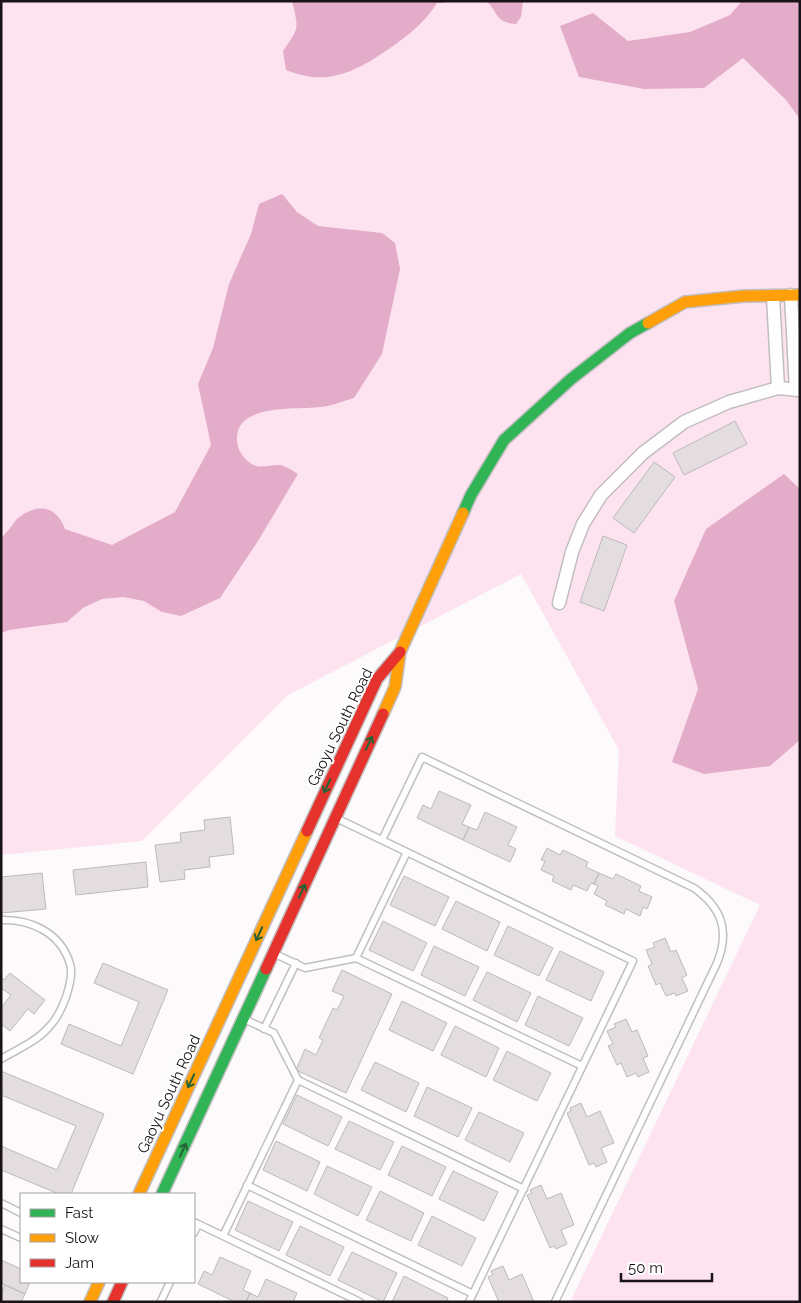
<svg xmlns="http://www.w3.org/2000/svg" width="801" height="1303" viewBox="0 0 801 1303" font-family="Raleway,sans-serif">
	<rect width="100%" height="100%" fill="#fcfafb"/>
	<!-- green -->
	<path fill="#fde3f0" d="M1,1H800V1302H570L760,905L615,836L619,750L521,574L288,695L142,841L1,855Z"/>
	<!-- water -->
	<path fill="#e3acc9" d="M292,1H446L443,3H437C425,22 411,33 393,46C358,70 329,88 286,70L283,51C299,28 299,29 292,1Z
		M486,1H523L521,17L516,24C493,22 498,10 486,1Z
		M742,1H800V119L786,100L743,58L704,88L644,89L579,77L560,26L593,13L628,41L690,32L730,15Z
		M282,194L297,212L318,226L382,233L395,243L400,269L382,354L354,398C343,401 332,406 321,407C297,410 235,403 237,440C237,449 243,458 250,463C260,470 270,464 280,465C286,466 293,471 298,474L258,541L220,598L181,616L162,612L144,601L123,597L102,599L83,608L67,622L9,630L1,633V538C7,533 11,526 16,520C35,503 56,504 65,529L112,545L175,512L211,445L198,384L213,348L229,284L251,234L259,204Z
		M784,474L800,489V740L770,766L704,774L672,762L698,689L674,601L706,529Z"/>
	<!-- building -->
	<path fill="#e3dde0" stroke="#bdb9bb" d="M735,421L747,444L684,475L673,453Z
		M654,462L675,477L634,533L613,518Z
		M603,536L627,545L604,611L580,602Z
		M439,791L471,805L462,824L469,827L463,840L417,818L423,805L431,809Z
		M485,812L517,827L508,845L516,849L510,862L463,840L469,827L477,830Z
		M230,817L234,854L209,857L210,867L184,870L185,879L160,882L155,845L181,842L180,833L205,830L204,820Z
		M547,848L560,855L563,850L588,862L586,867L599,873L594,884L591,883L587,891L573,885L571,890L552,881L554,876L541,870L545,861L541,860Z
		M146,862L148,887L76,895L73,870Z
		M42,873L46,909L1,913V877Z
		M599,873L613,879L616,874L641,886L639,891L652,897L647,909L643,907L640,916L626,909L624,914L605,905L607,901L594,894L598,886L594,884Z
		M404,876L449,897L435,926L390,905Z
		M456,901L500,922L487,951L442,929Z
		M383,921L427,943L413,971L369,950Z
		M508,926L553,948L539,976L494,955Z
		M665,938L671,952L676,950L687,975L682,978L688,991L676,996L675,993L666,996L660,983L656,985L648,966L652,964L646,950L655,947L653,943Z
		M434,946L479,967L465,996L421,975Z
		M560,951L604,972L591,1001L546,980Z
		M103,963L168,990L133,1074L61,1044L69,1024L121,1046L139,1002L94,983Z
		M342,970L392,994L346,1093L296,1070L305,1049L316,1055L323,1040L319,1038L333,1008L337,1010L344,996L332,991Z
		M487,972L531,993L517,1022L473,1000Z
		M10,973L45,1000L34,1014L28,1009L10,1031L1,1024V1008L11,995L1,988V980L2,978L4,980Z
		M538,996L583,1018L569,1046L525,1025Z
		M402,1001L447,1023L433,1051L389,1030Z
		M626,1019L632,1032L637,1030L648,1056L643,1058L649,1072L638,1077L636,1073L627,1077L621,1063L617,1065L608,1046L613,1044L607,1031L616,1027L614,1024Z
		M455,1026L499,1048L486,1077L441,1055Z
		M507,1051L551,1073L537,1101L493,1080Z
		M375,1062L419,1083L406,1112L361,1090Z
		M1,1071L104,1114L71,1194H59L1,1170V1146L57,1170L76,1126L1,1095Z
		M427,1087L472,1108L458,1137L414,1116Z
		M297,1095L342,1117L328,1146L283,1124Z
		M581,1103L587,1117L600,1111L614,1143L601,1148L607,1162L596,1167L594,1163L589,1165L567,1113L571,1111L570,1108Z
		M479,1112L524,1133L510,1162L465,1140Z
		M349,1121L394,1142L380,1170L335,1149Z
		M276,1141L320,1162L307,1191L263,1170Z
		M402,1146L446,1167L432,1196L388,1175Z
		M327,1166L372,1187L358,1216L314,1194Z
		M453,1171L498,1192L484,1221L439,1199Z
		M541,1185L547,1199L561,1193L574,1225L561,1230L567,1244L556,1249L554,1246L550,1248L527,1195L532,1193L530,1190Z
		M380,1191L424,1213L411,1241L366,1220Z
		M248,1201L293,1222L279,1251L235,1230Z
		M432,1216L476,1238L462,1266L418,1245Z
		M300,1226L344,1247L330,1276L286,1255Z
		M352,1252L397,1273L383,1302L338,1280Z
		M220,1257L251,1271L243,1290L250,1293L246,1302H235L198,1284L204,1271L212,1275Z
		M1,1260L21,1269V1282H30L25,1294L1,1283Z
		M503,1266L509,1280L522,1274L534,1302H499L488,1277L493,1275L491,1271Z
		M404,1276L448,1298L447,1302H392Z
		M266,1279L297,1293L293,1302H246L250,1293L258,1297Z
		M5,1285L25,1294L21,1302H1V1293Z"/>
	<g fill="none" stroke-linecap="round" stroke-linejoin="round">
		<!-- lane casing -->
		<g stroke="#c2bec0" stroke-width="9">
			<path id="lane" d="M336,818L633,961L469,1302
				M382,840L422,757L694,888C722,908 730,931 717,963L555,1302
				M1,920C31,919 61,933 70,964C73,973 69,988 66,997C62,1008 57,1019 49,1027C36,1042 18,1049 1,1059
				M273,953L305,968L356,958L582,1066
				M356,958L407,852
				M244,1019L274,1033L298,1080L524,1189
				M264,1029L296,963
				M247,1185L473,1294
				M1,1203L21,1213
				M194,1222L360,1302
				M1,1229L21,1238
				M194,1233L198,1224
				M223,1236L298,1080
				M162,1302L161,1301L170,1282"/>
		</g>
		<!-- street casing -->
		<g stroke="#c2bec0" stroke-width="15">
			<path id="street" d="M791,295L796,390
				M773,296L778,388
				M559,603L572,552L583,524L601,495L643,453L684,422L729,402L778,388L800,390"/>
		</g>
		<!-- fast casing -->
		<g stroke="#c2bec0" stroke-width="14">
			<path id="fast" d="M463,513L471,495L504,440L571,379L630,333L648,323
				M162,1194L266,969"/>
		</g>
		<!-- slow casing -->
		<g stroke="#c2bec0" stroke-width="14">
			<path id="slow" d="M648,323L685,302L744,296L800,295
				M383,714L395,687L400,652L463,513
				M139,1194L307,831
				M90,1302L99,1282"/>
		</g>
		<!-- jam casing -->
		<g stroke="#c2bec0" stroke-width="14">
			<path id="jam" d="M307,831L377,679L400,652
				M266,969L383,714
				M113,1302L122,1282"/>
		</g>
		<!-- lane -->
		<use href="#lane" stroke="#fffefe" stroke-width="6"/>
		<!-- street -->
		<use href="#street" stroke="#fffefe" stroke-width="12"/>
		<!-- fast -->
		<use href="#fast" stroke="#30b455" stroke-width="11"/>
		<!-- slow -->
		<use href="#slow" stroke="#ff9f0a" stroke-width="11"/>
		<!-- jam -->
		<use href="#jam" stroke="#e5322d" stroke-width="11"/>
	</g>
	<!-- one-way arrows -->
	<defs><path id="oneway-shaft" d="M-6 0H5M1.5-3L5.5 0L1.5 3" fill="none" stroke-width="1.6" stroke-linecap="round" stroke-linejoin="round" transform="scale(1.25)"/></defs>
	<g stroke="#246336">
		<use href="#oneway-shaft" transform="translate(369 743) rotate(-65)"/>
		<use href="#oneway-shaft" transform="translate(327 786) rotate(115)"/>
		<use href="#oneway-shaft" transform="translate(302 891) rotate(-65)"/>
		<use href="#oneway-shaft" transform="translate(259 934) rotate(115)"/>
		<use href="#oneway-shaft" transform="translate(191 1081) rotate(115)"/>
		<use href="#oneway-shaft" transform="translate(183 1150) rotate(-65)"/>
	</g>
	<g text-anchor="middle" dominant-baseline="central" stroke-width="4" stroke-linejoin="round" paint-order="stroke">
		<!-- street labels -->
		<g font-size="15" fill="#191216" stroke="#fff">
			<text transform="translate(340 727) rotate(-64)">Gaoyu South Road</text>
			<text transform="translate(169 1094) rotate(-65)">Gaoyu South Road</text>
		</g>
	</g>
	<!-- border -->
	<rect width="801" height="1303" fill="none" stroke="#191216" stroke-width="5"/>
	<!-- legend -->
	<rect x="20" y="1193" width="175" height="90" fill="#ffffff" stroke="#a3a0a2"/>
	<rect x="30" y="1209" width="25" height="8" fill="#30b455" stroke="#a3a0a2"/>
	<text x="65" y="1218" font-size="15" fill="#191216">Fast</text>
	<rect x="30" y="1234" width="25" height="8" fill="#ff9f0a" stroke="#a3a0a2"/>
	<text x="65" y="1243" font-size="15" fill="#191216">Slow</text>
	<rect x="30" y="1259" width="25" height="8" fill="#e5322d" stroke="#a3a0a2"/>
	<text x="65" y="1268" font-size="15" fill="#191216">Jam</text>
	<!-- scale -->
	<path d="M621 1273v8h91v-8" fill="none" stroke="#191216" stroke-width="2.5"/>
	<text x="628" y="1273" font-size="15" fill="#191216" stroke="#ffffff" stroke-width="4" paint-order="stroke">50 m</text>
</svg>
